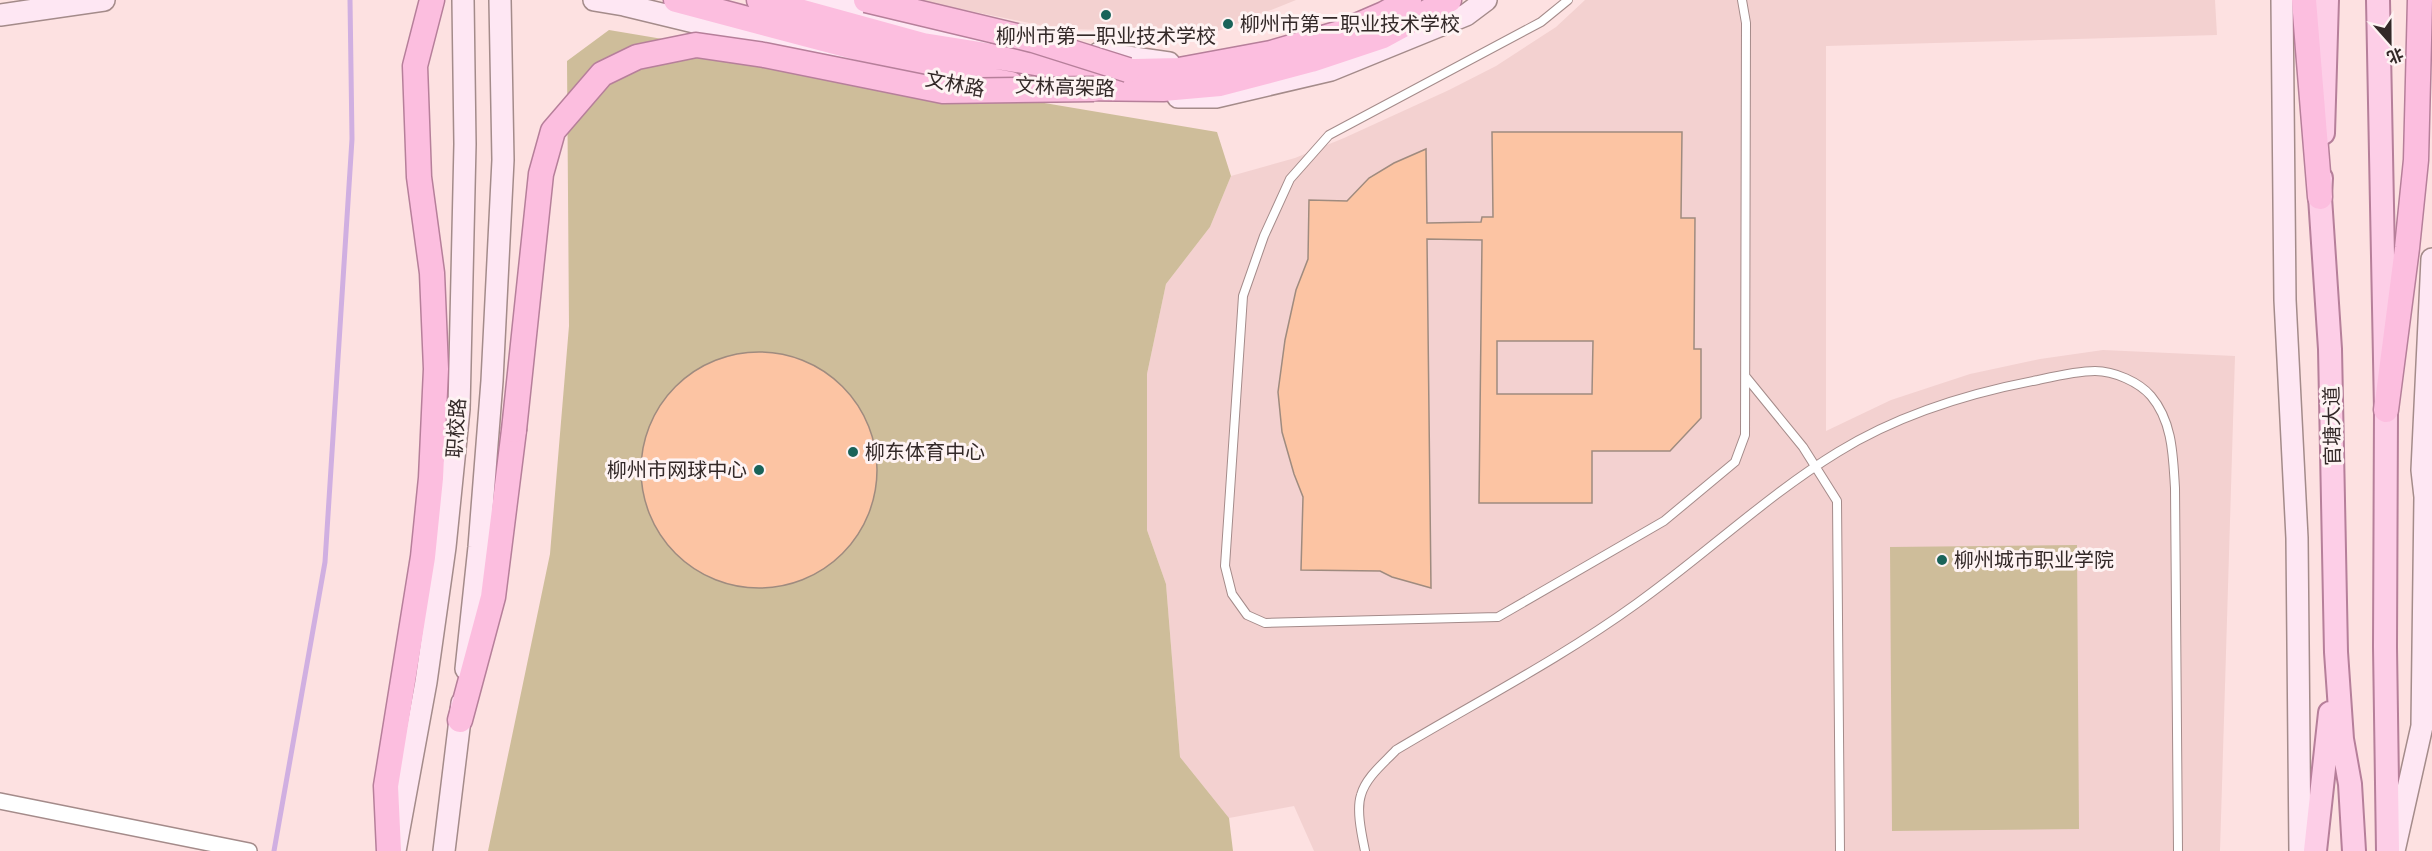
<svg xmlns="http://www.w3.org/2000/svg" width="2432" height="851" viewBox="0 0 2432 851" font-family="'Times New Roman','Noto Sans SC',serif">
	<rect width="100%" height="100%" fill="#fde1e1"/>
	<!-- built -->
	<path fill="#f3d1d0" d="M916,0H1296L1216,32L1059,29Z
		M1585,0H2215L2217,35L1826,46V431L1891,400L1970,374L2040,359L2103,350L2235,356L2220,851H1314L1294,806L1229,818L1180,757L1166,584L1147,530V374L1166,284L1210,227L1231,176L1295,158L1344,138L1449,90L1496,66L1556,27Z"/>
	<!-- green -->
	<path fill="#cebd9a" d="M609,30L1217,132L1231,176L1210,227L1166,284L1147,374V530L1166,584L1180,757L1229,818L1233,851H488L550,554L569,326L567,61Z
		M2077,545L2079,829L1892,831L1890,547Z"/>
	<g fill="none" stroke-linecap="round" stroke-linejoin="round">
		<!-- stream -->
		<path stroke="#d0afe1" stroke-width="5" d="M274,851L325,562L352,139L350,0"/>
	</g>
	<!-- building -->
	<path fill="#fcc4a3" stroke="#9f8b7f" stroke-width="1.5" fill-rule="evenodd" d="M1492,132H1682L1681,218H1695L1694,349H1701V418L1670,451H1592V503H1479L1482,240L1427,239L1431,588L1392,577L1380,571L1301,570L1303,497L1294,474L1282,432L1278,392L1285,340L1296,290L1308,259L1309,200L1347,201L1369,178L1394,163L1426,149L1427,223L1481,222L1482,217H1493ZM1497,341H1593L1592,394H1497Z
		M641 470a118 118 0 1 1 236 0a118 118 0 1 1-236 0Z"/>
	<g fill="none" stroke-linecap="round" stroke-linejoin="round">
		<!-- service casing -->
		<g stroke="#a48b8a" stroke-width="10">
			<path id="service" d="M1568,0L1541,22L1329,135L1290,179L1264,236L1243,296L1225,566L1232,594L1247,615L1265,623L1498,617L1664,521L1735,462L1745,435L1746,23L1742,0
				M1746,377L1803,447L1837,501L1840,851
				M1365,851C1362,836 1356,810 1361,795C1366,777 1384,763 1396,750C1476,702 1560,659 1636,604C1705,555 1766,496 1838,452C1898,415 1969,393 2038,380C2056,376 2077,371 2095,371C2114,371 2139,382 2151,396C2173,422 2173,457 2175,488L2178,851"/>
		</g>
		<!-- minor casing -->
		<g stroke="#a48b8a" stroke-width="18">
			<path id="minor" d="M0,801L249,851"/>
		</g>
		<!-- secondary casing -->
		<g stroke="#a48b8a" stroke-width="24">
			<path id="secondary" d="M594,0L624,5L880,67
				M814,0L938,31L982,37
				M2282,0L2285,300L2297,538L2300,851
				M0,15L104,0
				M1099,53L1169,63
				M1178,97H1216L1331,70L1466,15L1486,0
				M466,669L479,547L492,381L503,160L500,0
				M395,851L426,682L445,547L459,409L465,144L463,0
				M444,851L462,703
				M2394,851L2422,726L2425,497L2422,470L2432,259"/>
		</g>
		<!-- primary casing -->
		<g stroke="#b67f9a" stroke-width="26">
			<path id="primary" d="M2378,0L2386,410L2385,647L2388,851
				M2323,133L2327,0
				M2321,178L2320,197L2330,349L2336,652L2342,739L2350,784L2354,851
				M2315,851L2330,713"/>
		</g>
		<!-- trunk casing -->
		<g stroke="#b67f9a" stroke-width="27">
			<path id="trunk" d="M676,0L948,72L1011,84
				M759,0L923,45L1091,72L1179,70L1271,53L1340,33L1384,14L1409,0
				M2304,0L2320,197
				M1073,88L1163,89L1220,84L1311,60L1383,36L1449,0
				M2386,410L2407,248L2416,160L2420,0
				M460,720L493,597L514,430
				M389,851L386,786L423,557L431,478L436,369L432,273L419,177L415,66L432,0"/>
		</g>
		<!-- service -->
		<use href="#service" stroke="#fff" stroke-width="8"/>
		<!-- minor -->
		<use href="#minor" stroke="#fff" stroke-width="15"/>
		<!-- secondary -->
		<use href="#secondary" stroke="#fee7f3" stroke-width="21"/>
		<!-- primary -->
		<use href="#primary" stroke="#fdcee7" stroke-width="22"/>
		<!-- trunk -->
		<use href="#trunk" stroke="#fcbedf" stroke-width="24"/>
		<!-- trunk-bridge casing -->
		<g stroke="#b67f9a" stroke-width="27" stroke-linecap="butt">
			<path id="trunk-bridge" d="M866,0L1033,40L1128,70
				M514,430L541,174L553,131L602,74L637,57L696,45L764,55L943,91L1094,89"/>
		</g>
		<!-- trunk-bridge -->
		<use href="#trunk-bridge" stroke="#fcbedf" stroke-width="24"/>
	</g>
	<!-- markers -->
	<g fill="#196359" stroke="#fef3f3" stroke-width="2">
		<circle cx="1106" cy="15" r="6"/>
		<circle cx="1228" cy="24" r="6"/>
		<circle cx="853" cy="452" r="6"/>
		<circle cx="759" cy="470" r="6"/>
		<circle cx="1942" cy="560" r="6"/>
	</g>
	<g text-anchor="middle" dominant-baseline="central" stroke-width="6" stroke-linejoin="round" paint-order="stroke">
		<!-- poi labels -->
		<g font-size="20" fill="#332928" stroke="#fef3f3" text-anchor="start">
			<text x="1240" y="24">柳州市第二职业技术学校</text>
			<text x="1106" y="36" text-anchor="middle">柳州市第一职业技术学校</text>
			<text x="865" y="452">柳东体育中心</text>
			<text x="747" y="470" text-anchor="end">柳州市网球中心</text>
			<text x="1954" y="560">柳州城市职业学院</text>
		</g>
		<!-- street labels -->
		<g font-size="20" fill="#332928" stroke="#fef3f3">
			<text transform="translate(955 84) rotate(11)">文林路</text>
			<text transform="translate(1065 87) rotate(2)">文林高架路</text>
			<text transform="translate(2332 426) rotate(-91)">官塘大道</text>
			<text transform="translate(456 428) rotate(-86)">职校路</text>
		</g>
	</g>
	<!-- north arrow -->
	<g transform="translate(2390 42) rotate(159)" stroke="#fef3f3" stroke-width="4.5" paint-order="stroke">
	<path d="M0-4.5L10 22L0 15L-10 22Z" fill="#332928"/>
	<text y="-9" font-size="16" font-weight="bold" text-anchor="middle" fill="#332928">北</text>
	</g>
</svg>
